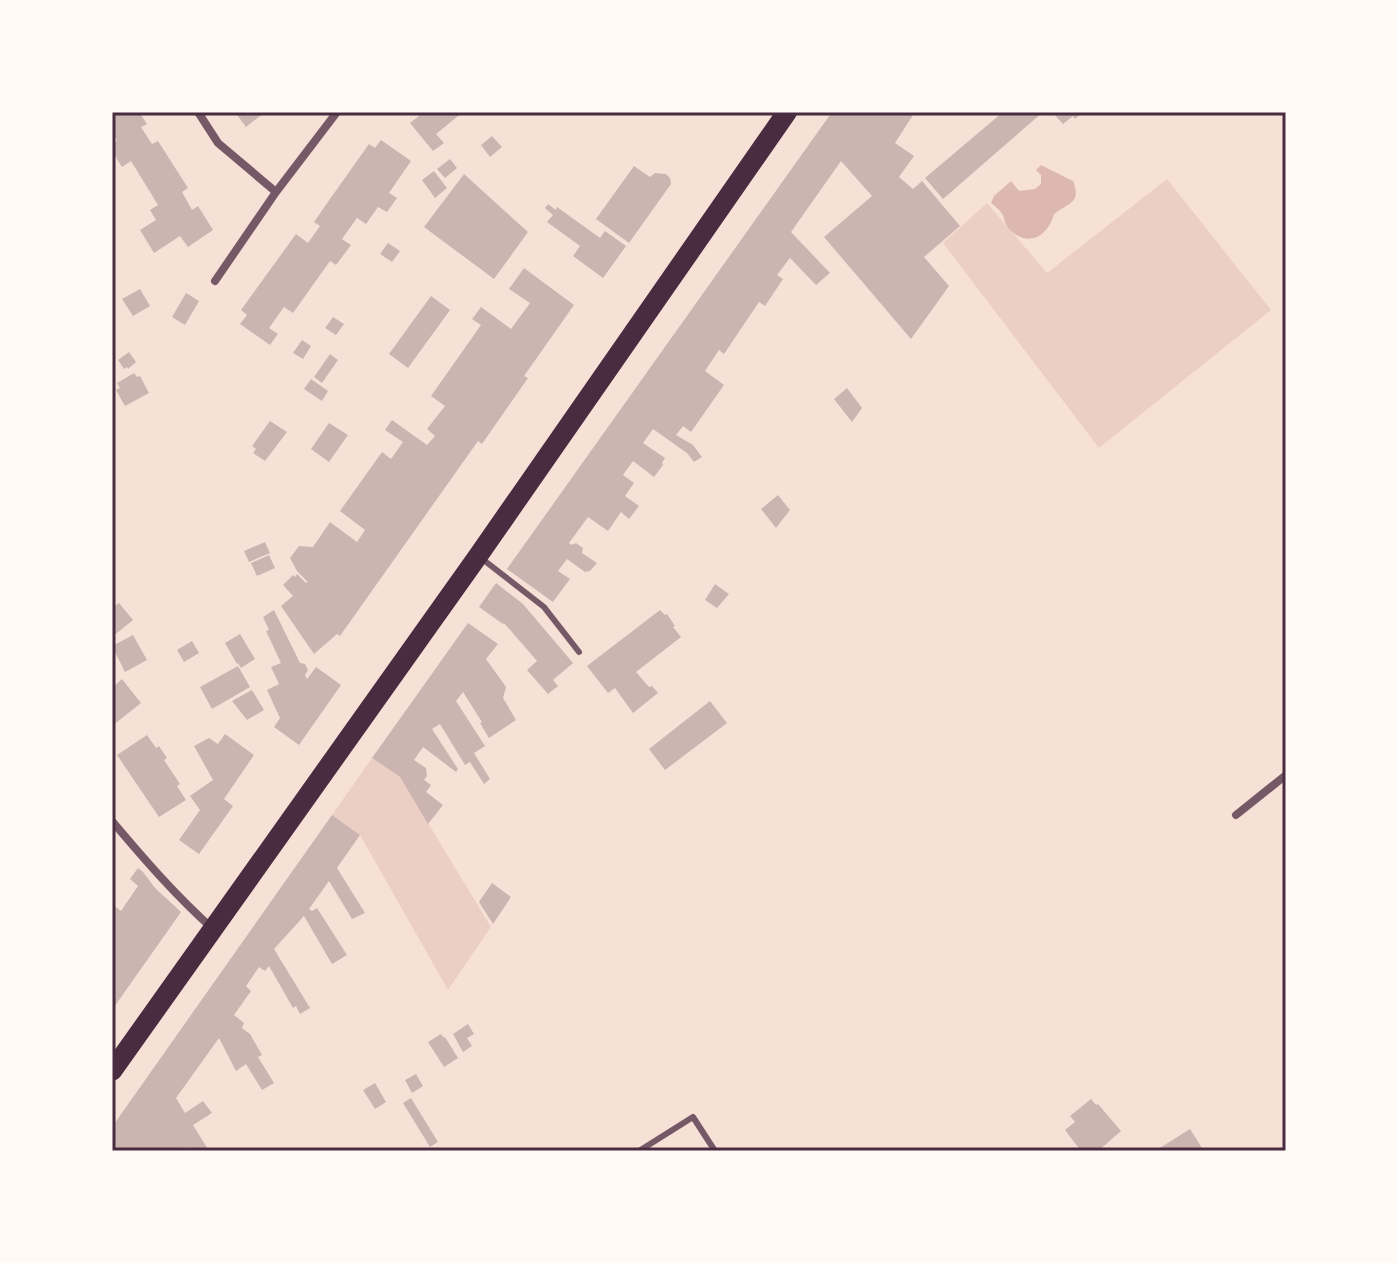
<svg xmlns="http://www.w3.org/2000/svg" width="1398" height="1263" viewBox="0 0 1398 1263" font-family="'Public Sans',sans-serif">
	<rect width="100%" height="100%" fill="#f7e1d7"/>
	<!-- green -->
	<path fill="#ebcfc5" d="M1167,179L1271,310L1099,448L943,243L987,203L1047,273Z
		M372,758L400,777L491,927L448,990L360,835L332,815Z"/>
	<!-- water -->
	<path fill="#dcb8b0" d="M1041,165L1073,181C1082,203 1068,203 1054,214C1048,236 1029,248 1010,230C1004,224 1005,218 1001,212C999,210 994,205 991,203L994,196L1011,181L1019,191L1035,189L1041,184V175L1036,170Z"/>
	<!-- building -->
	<path fill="#ccb4b1" d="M112,112H139L147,124L141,127L152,144L158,141L188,188L182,192L192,210L198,206L213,230L188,247L180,236L154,253L140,230L156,220L150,210L158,205L131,161L122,167L112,151V144L117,140L112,132Z
		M235,112H265L246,127Z
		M416,112H463L436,134L444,143L433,151L410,123L419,116Z
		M832,112H915L895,143L914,156L899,177L913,189L922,181L960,226L924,257L949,286L911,339L824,237L872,196L841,161L791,232L830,273L816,285L790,258L777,275L783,279L765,306L759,302L724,354L719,350L705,371L724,385L691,432L683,426L676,435L693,445L702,457L694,462L687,453L653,429L643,443L665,458L662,463L663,465L654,477L633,461L623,475L634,483L625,496L639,506L629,519L621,512L608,531L588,517L569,543L571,545L576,543L583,548L582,553L597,563L590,571L585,572L567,559L558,571L570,579L553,602L507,569Z
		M1003,112H1043L943,199L925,178Z
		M1052,112H1083L1075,119L1073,116L1063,124Z
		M492,136L502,147L490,157L481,145Z
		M381,140L411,161L389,193L397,198L387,212L378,207L366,224L357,218L342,239L351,245L336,265L330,261L293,313L284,307L269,328L278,334L270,345L240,324L247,315L241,310L296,234L308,243L320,226L314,222L330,199L369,144L375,148Z
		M450,159L457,168L445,178L437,169Z
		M634,166L650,177L655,173L666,174L670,178L671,184L629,243L596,219Z
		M434,171L447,188L435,198L422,180Z
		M464,174L528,232L494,279L424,227Z
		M548,204L556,210L557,207L600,238L605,231L626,246L603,278L573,256L580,246L547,222L553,215L545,208Z
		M388,243L400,251L392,262L380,254Z
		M524,268L574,305L524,376L528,378L482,444L478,441L340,636L337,634L314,654L281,606L293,596L283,585L293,575L295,577L297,574L306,583L308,582L297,571L290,558L299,546L313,547L330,522L357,542L365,530L340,511L382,452L391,459L403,442L385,430L392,420L427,445L435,436L427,429L445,406L431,396L481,325L472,319L481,307L511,329L530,303L509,289Z
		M140,289L150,306L133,316L122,299Z
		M186,293L199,301L185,325L172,317Z
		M431,296L450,310L408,368L389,354Z
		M333,317L344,324L336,335L325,328Z
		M302,340L311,346L303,359L293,353Z
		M129,352L136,362L128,369L127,367L124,369L118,360Z
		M330,354L338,360L322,383L314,377Z
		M134,373L137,377L140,376L149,393L125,406L116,390L120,388L117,383Z
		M311,379L328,391L322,401L304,389Z
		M847,388L862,408L852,422L834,399Z
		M270,421L287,432L265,461L253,453L256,449L252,446Z
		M329,423L348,435L329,462L311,449Z
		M778,495L790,510L776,528L761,509Z
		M265,542L270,553L249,562L244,551Z
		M269,555L275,568L257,576L251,563Z
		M496,583L523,604L573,663L553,680L558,686L548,694L527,670L537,661L504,623L503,624L479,607Z
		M715,584L729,594L717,608L705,600Z
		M119,603L133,620L112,637V608Z
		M274,610L300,663L305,664L308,670L305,675L307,679L316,667L341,685L299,745L274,727L280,718L267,690L279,684L271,667L281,663L266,631L269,630L263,617Z
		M660,610L665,615L667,614L675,626L673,627L681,637L636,672L649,687L652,686L658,693L633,713L615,688L608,693L587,666Z
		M468,623L498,644L486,659L506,687L503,698L516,720L489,738L480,723L482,722L463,692L456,701L485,746L474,753L490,779L484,784L470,762L465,765L440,724L432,729L458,769L456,772L423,747L414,760L426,768L427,776L424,780L431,785L426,792L443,805L428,824L400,777L372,758Z
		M240,634L255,659L241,668L238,663L237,664L225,643Z
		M133,635L147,660L125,672L112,646Z
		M192,641L199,653L184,662L177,650Z
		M238,666L250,687L212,709L200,687Z
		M122,679L141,703L112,726V688Z
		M252,690L264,710L247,720L232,701Z
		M710,701L727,723L665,770L649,749Z
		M225,734L254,755L224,799L233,806L199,854L179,840L200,810L190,796L213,780L194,746L209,738L218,744Z
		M147,735L156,748L159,746L167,758L164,760L180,784L177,786L186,800L159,817L117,755Z
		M332,815L360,835L337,868L365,913L352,919L329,881L309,909L312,911L317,908L347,955L332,964L304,916L274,949L310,1008L300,1014L296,1006L293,1008L269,966L265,971L259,967L246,986L251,991L234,1015L244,1023L242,1028L250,1034L262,1055L258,1057L274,1083L262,1090L246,1064L236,1071L219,1038L176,1098L185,1113L203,1101L212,1113L193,1125L209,1151H187L185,1147L178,1151H112V1127Z
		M138,868L143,872L155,888L181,912L112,1010V949L115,945L112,943V904L121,911L138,886L130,879Z
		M492,883L511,897L493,924L479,902Z
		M468,1024L474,1034L467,1038L472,1046L463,1052L453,1034Z
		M441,1034L444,1038L445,1037L458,1058L444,1067L428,1042Z
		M416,1074L423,1086L412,1093L405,1080Z
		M375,1083L386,1102L375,1109L363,1090Z
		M411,1098L438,1142L430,1147L403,1103Z
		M1091,1099L1096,1105L1098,1104L1121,1131L1098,1151H1081L1065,1130L1075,1122L1070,1116Z
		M1190,1129L1204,1151H1155Z"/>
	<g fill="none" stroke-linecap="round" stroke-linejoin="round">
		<!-- service -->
		<path stroke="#755966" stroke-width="6" d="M481,558L544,607L579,652
			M639,1151L693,1117L715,1151"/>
		<!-- minor -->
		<path stroke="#755966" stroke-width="8" d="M198,112L218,143L276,192
			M215,281L276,192L337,112
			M1236,815L1286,775
			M112,821C144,859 176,896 213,929"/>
		<!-- primary -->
		<path stroke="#4a2c40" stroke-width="20" d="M112,1071L478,556L787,112"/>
	</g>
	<!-- border -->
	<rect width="1398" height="1263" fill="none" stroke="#fffaf5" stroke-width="228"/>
	<rect x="114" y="114" width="1170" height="1035" fill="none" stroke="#4a2c40" stroke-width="3"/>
</svg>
